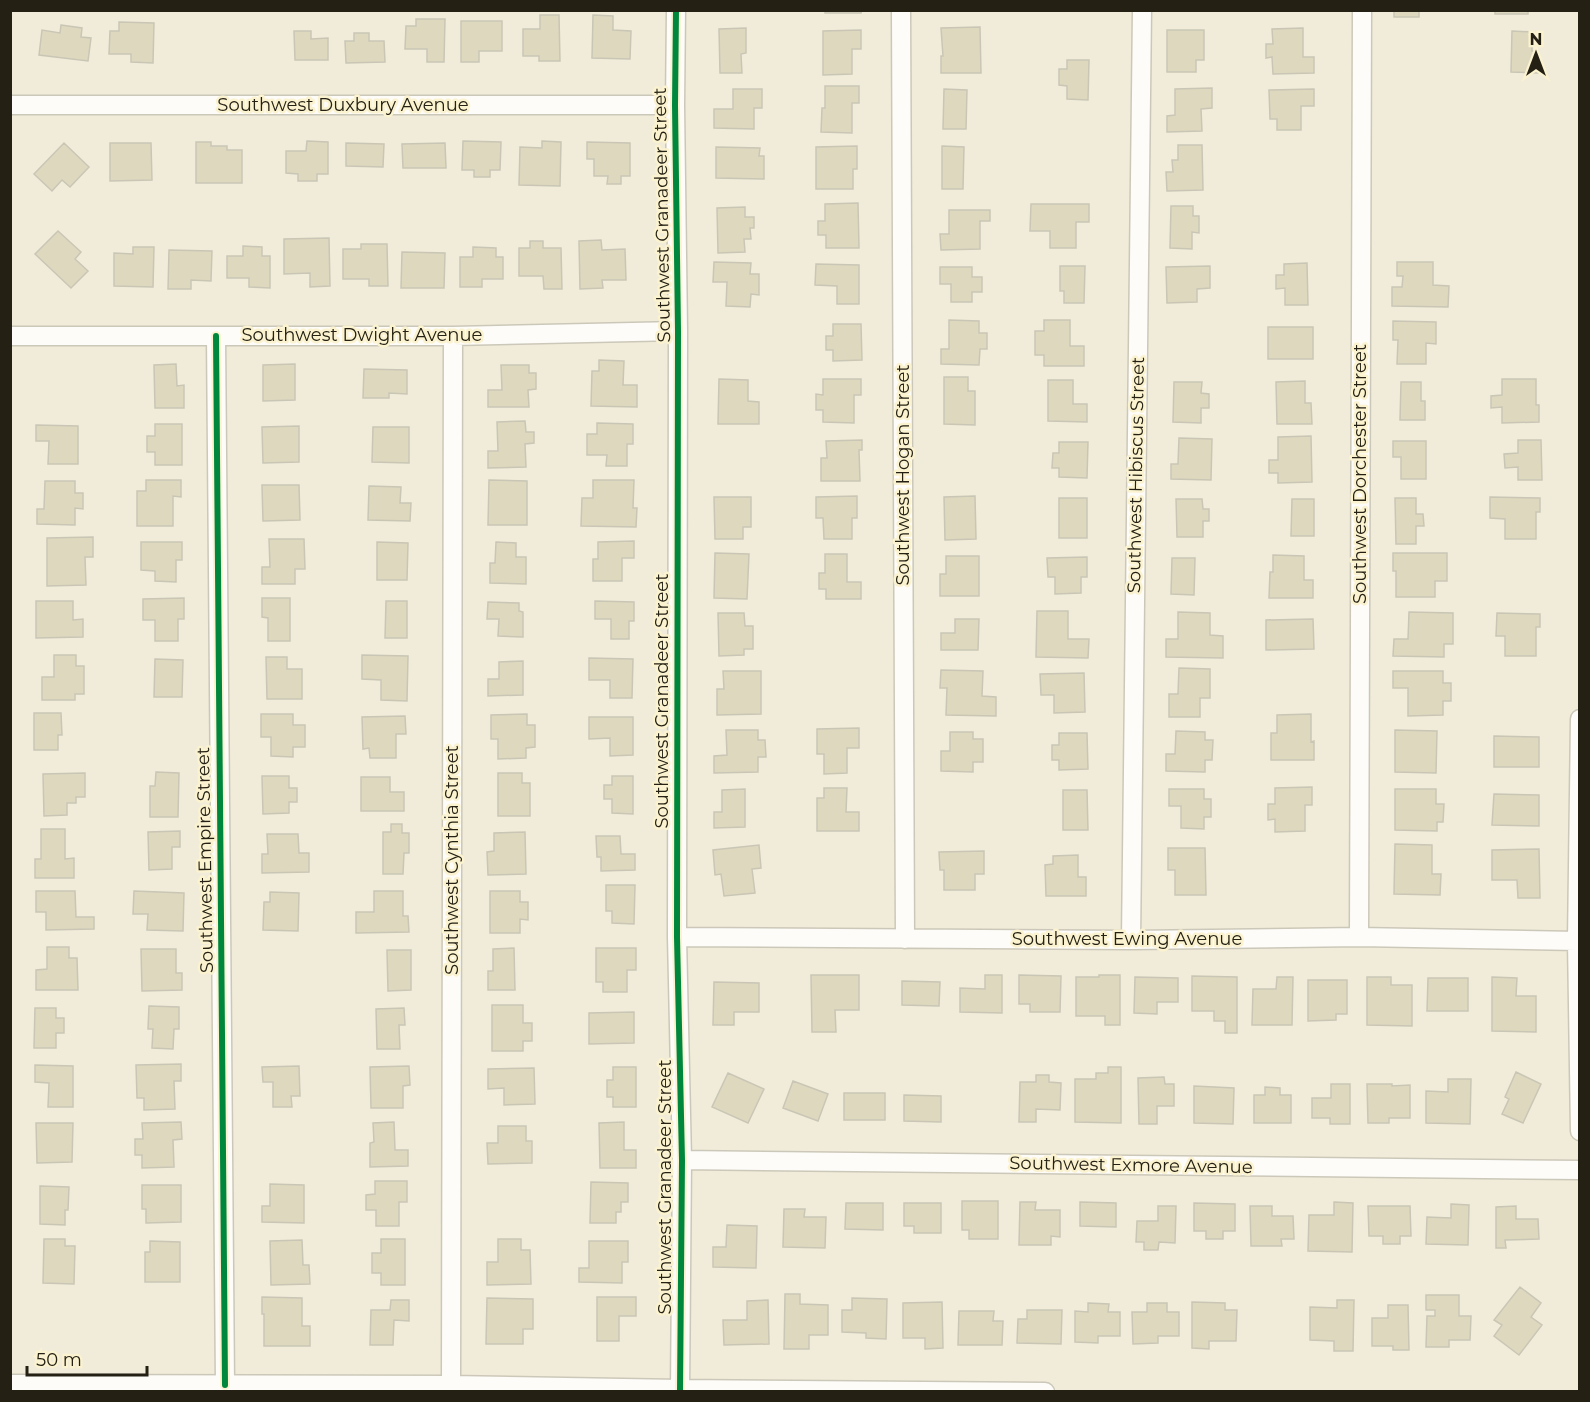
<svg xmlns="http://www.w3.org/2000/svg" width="1590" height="1402" viewBox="0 0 1590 1402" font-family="Montserrat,sans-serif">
	<rect width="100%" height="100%" fill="#f1ecd9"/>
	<!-- building -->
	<path fill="#ded8be" stroke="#c9c6b6" stroke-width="1.5" d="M825,10H862L861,13H825Z
		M1394,10H1419V17H1394Z
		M1495,10H1528V14H1495Z
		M540,15H559L560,61H539V56H523V29H540Z
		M593,15L613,16V30L631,31L630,59L592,58Z
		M416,19H445L444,62H427V49H405L406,26H416Z
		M461,21H502V51H479V62H461Z
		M119,22L154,23L153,63L131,62V54H109L110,31H119Z
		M61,25L82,28L81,37L91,38L88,61L39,55L42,30L60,33Z
		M980,27L981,73H941V56H943L941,28Z
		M746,28V53L741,54L742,73H720L719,29Z
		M1303,28V57H1314V73L1273,74L1272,57L1266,58V44H1273L1272,29Z
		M861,30V49H852V74L823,75V31Z
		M1167,30H1204V60H1196V72H1167Z
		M294,31H311V39L328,38V60H295Z
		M1512,31L1532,32V51H1538V73L1511,72Z
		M354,33H369V41H384L385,62L346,63L345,41H354Z
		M1067,60H1089L1088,100L1067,99V86L1059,85V69H1067Z
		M825,86H859V103H852V133L821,132L822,108H825Z
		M1212,88V108L1201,109L1202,131L1167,132V116L1175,115V89Z
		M733,89H762V108H754V129L714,128V109H733Z
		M944,89L967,90L966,129H943Z
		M1314,89V106H1301V130H1277V119H1270L1269,90Z
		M307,141L328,142V174H317V181H298V174L286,173V151H306Z
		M463,141L501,142L500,170H490V177H474V170H462Z
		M542,141L561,142L560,186L519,185L520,147L542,148Z
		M196,142H211V146H227V150H242V183H196Z
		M587,142L630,143V176H621V184H607L608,176H594V159H587Z
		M64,143L89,167L70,187L62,180L52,191L34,174Z
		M110,143H151L152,180L110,181Z
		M346,143L384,144L383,167L346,166Z
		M445,143L446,168H403L402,144Z
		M1178,145H1202L1203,190L1167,191L1166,172H1173L1172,160H1178Z
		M857,146V169H853V189H816V147Z
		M942,146L964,147L963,189H942Z
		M716,147L760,148L759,156H764V179L716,178Z
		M858,203L859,248H826V235H818V221H825V204Z
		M1031,204H1089V222H1076V248H1050V231H1030Z
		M1171,206H1193V216H1199V233L1192,232V249L1170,248Z
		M745,207V217H754V228H750L751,239H744L745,252L718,253L717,208Z
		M949,210H990V221H980V249L941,250L940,234H949Z
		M58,231L81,252L75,259L88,271L71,288L35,254Z
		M329,238L330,286L310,287V273L284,274V239Z
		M601,240L602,250L625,249L626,280H602L603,288L580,289L579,241Z
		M530,241H543V248H561L562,289H544L543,276H519V248H530Z
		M361,244H387L388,286H369V279H343V249H361Z
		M243,246L262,247V256H270V288L249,287V278H227V256H243Z
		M133,247H154L153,287L114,286V253L133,254Z
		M473,247L496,248V257H503V279H482V287H460V257H473Z
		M169,250L212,251L211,281L191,280V289H168Z
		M402,252L445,253L444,288H401Z
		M714,262L751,263L750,274H759V295L751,294L750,307L726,306L727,282H713Z
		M1397,262H1433V285L1449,286L1448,307L1392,306V287H1402L1403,276H1397Z
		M1307,263L1308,305H1285V288L1276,289V275H1284V264Z
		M816,264L859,265V304H837V286L815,285Z
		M1060,266H1085L1084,303H1064V291H1060Z
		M1210,266V288L1197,289V302L1167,303L1166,267Z
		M940,267H972V277H982V292H972V302H951V284H940Z
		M949,320L979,321V333H987V349H980L979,365L941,364V349H949Z
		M1044,320H1070V346H1084V366H1044V355H1035V331H1044Z
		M1393,321L1436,322V344L1426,343V364H1397L1398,340H1393Z
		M833,324H861L862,360L833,361V350H826V336H833Z
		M1268,327H1313V359H1268Z
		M599,360L624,361L623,385H637V407L591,406L592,371H599Z
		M176,364L177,386L184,385V408H155L154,365Z
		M295,364V400L263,401V365Z
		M501,365H529V373H536V389L528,390L529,407H488V390H502Z
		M364,369L407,370V394L389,393V398H363Z
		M944,377H968V391H975V425L944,424Z
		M719,379L748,380V401L759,402V424H718Z
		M823,379H861V395H854V423L823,422V410H816V394L823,395Z
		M1502,379H1536V405H1539V422L1502,423V407L1491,408V396L1502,395Z
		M1048,380H1073V404H1087V422L1048,421Z
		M1305,381V403H1311L1312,424H1277L1276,382Z
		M1174,382H1202L1201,393L1209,394V408H1201V423L1173,422Z
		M1401,382H1421V401H1425V420H1400Z
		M525,421L526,432H534V443L525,444L526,467L488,468V451H498L497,422Z
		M597,423L633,424V444H627V466H606L607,455H587V434H597Z
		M155,424H182V465H155V452H147V436H155Z
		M36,425L78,426V464H48L49,441H36Z
		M299,426V462L263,463L262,427Z
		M373,427H409V463L372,462Z
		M1311,436L1312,482L1278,483V473H1269V460H1278V437Z
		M1179,438L1212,439L1211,480L1171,479V464H1178Z
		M862,440V450H859L860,481H821V458H827L826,441Z
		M1518,440H1541L1542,480H1518V467L1505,468L1504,454L1518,453Z
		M1393,441H1426V479H1401V457H1393Z
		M1059,442H1088L1087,478L1059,477V468H1052L1053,453H1059Z
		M146,480H181V497L173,496V526H137V491H146Z
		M489,480L527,481V525H488Z
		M593,480H634L633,508H637L636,527L581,526L582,498H593Z
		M45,481H75V493H83V509L75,508V525L37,524V509H44Z
		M262,485H299L300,520L263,521Z
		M369,486L401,487L400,503H411L410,521L368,520Z
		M857,496V518H852V539H824L823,518H816V497Z
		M975,496L976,539L945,540L944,497Z
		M714,497H751V527H743V539H715Z
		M1490,497L1540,498V512H1536V539H1505V519L1490,518Z
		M1059,498H1087V538H1059Z
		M1395,498H1416V514H1423L1424,526H1416V544H1396Z
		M1176,499H1202L1203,509H1209V521H1203V537H1177Z
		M1292,499H1314V536H1291Z
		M93,537V557H85L86,585L47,586V538Z
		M269,539H304L305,569H295V584H262V567H270Z
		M634,541V558H622V581H593V559H598V542Z
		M141,542H182V560H176V582L155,581V571L141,570Z
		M377,542L408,543L407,580H377Z
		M496,542L516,543V557H526V584L490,583V563H495Z
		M715,553L749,554L747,599L714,598Z
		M1393,553H1447V581H1435V597H1396V571H1393Z
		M825,554H847V582H861V599H826V589H819V573H825Z
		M1273,555L1304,556V580H1313V598H1269L1270,572H1273Z
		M946,556H979V596H940V574H946Z
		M1087,557V577H1081V593L1055,594V577H1048L1047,558Z
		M1172,558H1195L1194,595L1171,594Z
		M184,598V619H178V641H155V620H143V599Z
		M262,598H290V641H268V618L262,617Z
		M36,601H73V620L83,619V637L36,638Z
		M386,601H407V638H385Z
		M595,601L634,602V621H629V639H611V619H595Z
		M488,602L519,603V611L523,612V637L498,636L499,619H487Z
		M1037,611H1068V639H1089L1088,658L1036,657Z
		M1178,612L1210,613V635L1223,636V658L1166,657V639H1178Z
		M1409,612L1453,613V644H1444V657L1393,656L1394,639H1408Z
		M718,613H744L745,626H753V649H744V655L719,656Z
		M1497,613L1540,614V627H1536V656H1505V636H1496Z
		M955,619H979L978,650H941V633H955Z
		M1313,619L1314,649L1266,650V620Z
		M54,655H76V666H84V694H75V700H42V677H54Z
		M362,655L408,656L407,701L381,700V680L362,679Z
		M266,657H287V669H302V699H267Z
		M589,658L633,659L632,698H610V680H589Z
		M155,659L183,660L182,697H154Z
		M523,661V695L488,696V679H499V662Z
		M1179,668L1210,669V698H1200V717H1169V694H1178Z
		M941,670L983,671L982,696L996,697V716L946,715L947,688H940Z
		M723,671H761V714L717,715V689H724Z
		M1393,671H1443V683H1451V701H1443V715L1408,716V688H1393Z
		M1084,673L1085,712L1054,713V695H1041L1040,674Z
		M34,713H61L62,735H58V750H34Z
		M261,714H293V725H305V747H293V757L271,756V737H261Z
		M527,714V725H535V747L526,748V758L498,759V739H491V715Z
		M1311,714V742L1314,741V760H1271V733H1277V715Z
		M405,716L406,734H396V758H370L369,748L363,749L362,717Z
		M589,717H633V755L610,756V738L589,739Z
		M859,728V748H847V773L824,774V754H817V729Z
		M726,730H758V740H765L766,757H758V772L714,773V756L727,755Z
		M1395,730L1437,731L1436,773L1395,772Z
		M1176,731L1205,732V740H1213L1212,760H1205V772L1166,771V754H1175Z
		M950,732H973V739H983V762H973V772L941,771V751H950Z
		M1059,733H1087L1088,769L1059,770V760H1052V745H1059Z
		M1494,736L1539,737V767H1494Z
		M156,772L179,773L178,817H150V786H155Z
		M85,773V797H76V803H67V815L44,816L43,774Z
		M498,773H522V783H530V816H498Z
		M262,776H289V788H297V802H289V813L263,814Z
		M612,776H633V814L612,813V799H604V785H612Z
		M361,777H390V792H404V811H361Z
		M1312,787V805H1305V831L1275,832V819L1268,820V804H1275V788Z
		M824,788H847L846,812H859V831H817V798H824Z
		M745,789V827L714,828V812H722V790Z
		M1169,789H1204V799H1211V817H1204V829L1181,828V806H1169Z
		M1395,789H1436V804H1444L1443,822H1437V831L1395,830Z
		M1063,790H1087L1088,830H1063Z
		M1494,794L1539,795V826L1492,825Z
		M391,824H402V833H409V853H404L403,874H383V832H391Z
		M41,829H65V859L74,858V878H35V859H41Z
		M180,831V847H172V869L149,870L148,832Z
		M525,832L526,874L488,875L487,852L494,851V833Z
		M267,834H298L299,853H309V872L262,873V854H268Z
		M596,836H620L621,854H635V870L601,871V857H597Z
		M1395,844L1432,845V874H1441L1440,895L1394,894Z
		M759,845L761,868L752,869L755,893L724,896L721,874L715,875L713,850Z
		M1168,848H1205L1206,895H1175V870H1168Z
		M1539,849L1540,898H1518L1517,880H1492V850Z
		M984,851V874H975V890H944V870H940L939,852Z
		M1078,855V877H1086V896H1046L1045,865L1053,864V856Z
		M606,885H635L634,924L612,923V911H606Z
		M36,891H75L76,917H94V929L46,930V912H36Z
		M134,891L184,893L183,931L147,930L148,914H133Z
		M374,891H403V916H408L409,932L356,933V912H374Z
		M490,891H520V902H528V920L520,919V933H490Z
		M270,892L299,893L298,931L263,930L264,902H270Z
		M47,947H69V958H77L78,990H36V970L47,969Z
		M514,948L515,990H488V971H493V949Z
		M596,948H636V970H627V992H603V982H596Z
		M141,949H176V973H182V990L142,991Z
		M387,950H411V990L388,991Z
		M811,975H859V1010H835L836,1032H812Z
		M985,975H1002V1013L960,1012V988L985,989Z
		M1019,975L1061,976L1060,1012H1030V1004H1019Z
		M1099,975H1120V1025H1105V1016H1076V977H1099Z
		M1192,976L1237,977V1033H1225V1021H1214V1011H1192Z
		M1135,977L1178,978V1002H1157V1014L1134,1013Z
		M1277,977H1293L1292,1025H1252L1253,989H1276Z
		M1367,977H1391V985H1412V1026L1367,1025Z
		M1492,977L1517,978L1516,996H1536V1032L1492,1031Z
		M1428,978H1468V1011H1427Z
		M1308,980H1347V1014H1336V1020L1308,1021Z
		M902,981L940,982L939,1006L902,1005Z
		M714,982L759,983V1012H734V1025H713Z
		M492,1005H523V1023H532V1041H523V1051H492Z
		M149,1006L179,1007V1029H174L173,1049L152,1048L153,1029H148Z
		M35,1008H56V1018H64V1033H56V1048H34Z
		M404,1008L405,1025H399L400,1049H377L376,1009Z
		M634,1012V1043L589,1044V1013Z
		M181,1064V1081H174L175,1109L144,1110V1098H137L136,1065Z
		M35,1065L73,1066V1107H48L49,1083L35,1082Z
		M299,1066L300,1096H291L292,1107H273V1082H263L262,1067Z
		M409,1066L410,1085L403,1086V1108H371L370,1067Z
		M613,1067H636V1107H613V1097H607V1080H613Z
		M1108,1067H1121V1123L1075,1122V1079H1096V1073H1108Z
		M534,1068L535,1104L504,1105V1088L488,1089V1069Z
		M1516,1072L1541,1084L1523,1123L1502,1114L1509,1099L1505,1097Z
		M728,1073L764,1089L748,1123L712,1107Z
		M1036,1075H1049V1082L1061,1083L1060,1110L1036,1109V1122H1019L1020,1082H1036Z
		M1164,1077L1165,1084H1174V1106H1157V1124H1139L1138,1078Z
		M1448,1079H1471L1470,1124L1426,1123V1091L1448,1092Z
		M793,1081L828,1094L818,1121L783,1108Z
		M1331,1084H1350V1124H1330V1118H1312V1098H1331Z
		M1367,1084H1392V1086L1410,1085V1118H1389V1123H1368Z
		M1194,1086L1234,1088L1233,1124L1194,1123Z
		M1265,1087L1280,1088V1095H1291V1123H1254V1095H1265Z
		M844,1093H885V1120H844Z
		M904,1095L941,1096V1122L904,1121Z
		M181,1122L182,1139L173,1140L174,1167L142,1168V1155H135V1139H143L142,1123Z
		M394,1122L395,1150H408V1166L370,1167V1143L374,1142L373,1123Z
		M624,1122V1150H636V1168H600L599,1123Z
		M36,1123H73L72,1162L37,1163Z
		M498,1126H526V1141H532V1163L488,1164L487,1143H498Z
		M375,1181H407V1202H399V1226H376V1210H366V1195L375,1194Z
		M591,1182L628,1183V1202H621V1212H616V1223H590Z
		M270,1184L304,1185V1223L262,1222V1206H270Z
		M142,1185H181V1222L146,1223V1209H142Z
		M40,1186L69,1187L68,1210H65V1225L40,1224Z
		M962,1201H998V1239H969V1230H962Z
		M1020,1202H1036L1035,1210H1060V1237L1051,1236V1245H1019Z
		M1080,1202L1116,1203V1227L1080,1226Z
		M1334,1202L1353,1203L1352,1252L1308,1251L1309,1215H1334Z
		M846,1203H883V1230L845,1229Z
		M904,1203H941V1233H914V1226H904Z
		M1194,1203L1235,1204V1231H1223V1239H1206V1231H1194Z
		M1451,1204L1469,1205L1468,1245L1426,1244L1427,1217L1451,1218Z
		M1158,1206H1176L1175,1243L1159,1242L1158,1250H1144V1242H1136L1137,1221H1158Z
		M1250,1206H1272V1216H1293L1294,1239H1281L1282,1246H1251Z
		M1368,1206H1410L1411,1236H1400V1244H1383V1236H1369Z
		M1516,1206V1219H1538L1539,1239L1505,1240L1506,1248H1496V1207Z
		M784,1209H805L804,1217H826L825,1248L783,1247Z
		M727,1225L757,1226L756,1268L713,1267V1247H726Z
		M44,1239H65V1246H75L74,1284L43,1283Z
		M381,1239H405V1285H381V1273H372V1253H381Z
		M498,1239H521V1250H530L531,1284L487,1285V1262H498Z
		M302,1240L303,1265H309L310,1284L271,1285L270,1241Z
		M150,1241L180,1242V1282H145V1252H150Z
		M589,1241H628V1262H622V1283L579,1282V1268H589Z
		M1520,1287L1541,1303L1531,1317L1542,1325L1519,1355L1494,1336L1502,1325L1494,1320Z
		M785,1294H800V1304L828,1305V1335H809V1349H784Z
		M1426,1295H1459V1316H1471L1470,1340H1449V1347H1426L1427,1316H1435V1310H1426Z
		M262,1297L302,1298V1326H310V1346H264V1314H262Z
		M597,1297H636V1316H619V1341H597Z
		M487,1298L533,1299V1329H523V1344H486Z
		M852,1298L887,1299L886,1339L866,1338V1333L842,1332V1310H852Z
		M391,1300H409V1321L394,1320L393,1345H370L371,1310H390Z
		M768,1300L769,1344L724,1345L723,1320H747V1301Z
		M1337,1300H1354L1353,1351H1334V1341L1310,1340V1307L1337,1308Z
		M942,1302L943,1348L925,1349V1338H903V1303Z
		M1192,1302L1225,1303V1310H1237L1236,1341H1209V1349L1192,1348Z
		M1088,1303L1109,1304L1108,1312H1120V1336H1098V1343L1075,1342V1311L1088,1312Z
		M1147,1303H1167V1312H1179V1336H1158V1343L1133,1344L1132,1312H1147Z
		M1388,1305H1408L1409,1350H1393V1346H1372V1318H1388Z
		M1027,1310H1062L1061,1344L1017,1343L1018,1319H1027Z
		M959,1311H994L993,1321H1003L1002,1345H958Z"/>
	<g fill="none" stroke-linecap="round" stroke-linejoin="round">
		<!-- street casing -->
		<g stroke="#ccc8b9" stroke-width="21">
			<path id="street" d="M676,10L675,105L678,331L677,937L682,1160L680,1392
				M901,10L905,939
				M10,105H675
				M10,336H453L678,331
				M216,336L225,1385
				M1580,719L1577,941L1580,1131
				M677,937L1131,940L1359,937L1577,941
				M1359,937L1362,10
				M1131,940L1142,10
				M682,1160L1580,1170
				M10,1384L451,1385L680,1389L1045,1392
				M451,1385L453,336"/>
		</g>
		<!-- street -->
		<use href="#street" stroke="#fdfcf9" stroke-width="18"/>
		<!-- cycleway casing -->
		<g stroke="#fbf2cf" stroke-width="10">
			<path id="cycleway" d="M676,10L675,105L678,331L677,937L682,1160L680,1392
				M216,336L225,1385"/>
		</g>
		<!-- cycleway -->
		<use href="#cycleway" stroke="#00873e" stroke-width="6"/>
	</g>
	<g text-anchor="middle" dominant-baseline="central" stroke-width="5" stroke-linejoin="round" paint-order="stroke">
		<!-- street labels -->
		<g font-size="18" fill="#242114" stroke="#fbf2cf">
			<text x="343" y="105">Southwest Duxbury Avenue</text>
			<text transform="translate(662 215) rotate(-91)">Southwest Granadeer Street</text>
			<text x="362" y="335">Southwest Dwight Avenue</text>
			<text transform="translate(1360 474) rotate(-90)">Southwest Dorchester Street</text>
			<text transform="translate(903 475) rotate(-90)">Southwest Hogan Street</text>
			<text transform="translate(1136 475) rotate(-89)">Southwest Hibiscus Street</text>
			<text transform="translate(662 701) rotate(-90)">Southwest Granadeer Street</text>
			<text transform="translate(205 860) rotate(-91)">Southwest Empire Street</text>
			<text transform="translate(452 860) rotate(-90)">Southwest Cynthia Street</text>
			<text x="1127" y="939">Southwest Ewing Avenue</text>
			<text transform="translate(1131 1165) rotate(1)">Southwest Exmore Avenue</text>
			<text transform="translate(665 1187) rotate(-90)">Southwest Granadeer Street</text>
		</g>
	</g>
	<!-- border -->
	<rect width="1590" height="1402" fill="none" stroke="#242114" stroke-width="24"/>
	<!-- north arrow -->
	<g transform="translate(1536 54)" stroke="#fbf2cf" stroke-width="4.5" paint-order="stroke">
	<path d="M0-4.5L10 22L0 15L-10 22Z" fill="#242114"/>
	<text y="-9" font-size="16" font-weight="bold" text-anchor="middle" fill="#242114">N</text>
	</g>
	<!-- scale -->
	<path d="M27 1366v9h120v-9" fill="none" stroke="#242114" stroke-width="3"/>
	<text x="36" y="1366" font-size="18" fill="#242114" stroke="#fbf2cf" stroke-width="4.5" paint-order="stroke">50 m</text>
</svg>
